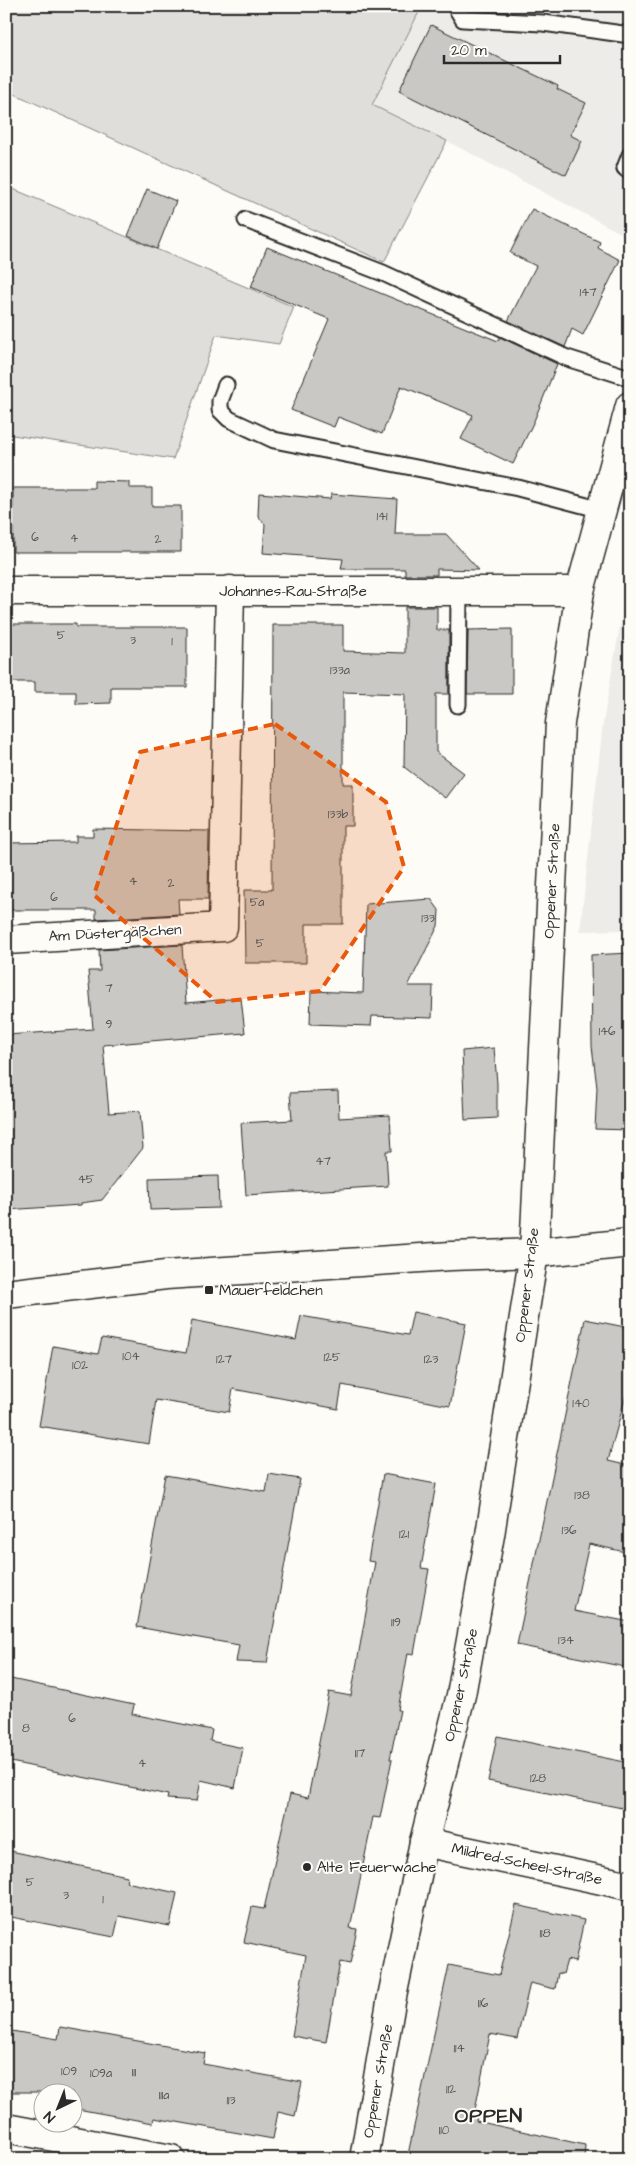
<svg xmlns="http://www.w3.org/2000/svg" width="636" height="2165" viewBox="0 0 636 2165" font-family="'Architects Daughter',sans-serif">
	<rect width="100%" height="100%" fill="#fdfcf7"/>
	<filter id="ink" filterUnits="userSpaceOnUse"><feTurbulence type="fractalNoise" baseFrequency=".02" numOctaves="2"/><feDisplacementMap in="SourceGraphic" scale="10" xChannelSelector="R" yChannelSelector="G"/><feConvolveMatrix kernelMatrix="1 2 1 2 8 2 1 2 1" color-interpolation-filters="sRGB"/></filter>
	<g filter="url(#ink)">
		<!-- built -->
		<path fill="#edece8" d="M422,6H630V238L447,141L372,105Z
			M630,568V930L580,931L603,723Z"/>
		<!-- green -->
		<path fill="#dfdeda" stroke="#858482" d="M6,6H422L372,105L447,141L384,262L6,90Z
			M6,186L294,307L279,344L216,335L173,459L6,434Z"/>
		<!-- building -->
		<path fill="#c9c8c4" stroke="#2b2b2b" d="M431,25L558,86L557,89L586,103L570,135L582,141L566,175L399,91Z
			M147,189L176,201L157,249L128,236Z
			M532,209L600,242L598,248L620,260L583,335L572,329L565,347L508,321L536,266L510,253Z
			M267,247L498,341L500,337L557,364L534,421L513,464L461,439L473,415L401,386L382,434L338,417L334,427L291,410L329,319L251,287Z
			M94,481L129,482V488H152V506H181V552H13V488H94Z
			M259,493L330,499L331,494L397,499L395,534H446L479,570L437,569V575H405V569H341L343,559L263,553L265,524L258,516Z
			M405,607H437V630H449V694H436V752L464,773L445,798L404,767L405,694L343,692V784H353V826H343V924H306V963H245L244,890H272L273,625H343V651L405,653Z
			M6,624H76V627H187V687H111V703L76,704V692H35V682H6Z
			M512,629V694H467L468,630Z
			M93,829L209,831L208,899H178L179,914L96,919V910H6V843L76,842V836H93Z
			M431,899L439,910L438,926L408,986H433L432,1018L372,1016L371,1026L310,1024L311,991L363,993L366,904Z
			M182,945L186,1003L241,998L245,1033L103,1045L109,1113L140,1111L143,1148L102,1200L81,1203V1205L6,1210V1035L93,1029L88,971H100L99,950Z
			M630,953V1130L595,1129L597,1088L592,1046L591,955Z
			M494,1048L497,1083V1118L465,1120L462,1051Z
			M338,1091L339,1118L390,1115L392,1151H386L388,1186L246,1195L241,1123L292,1120L290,1093Z
			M218,1176L219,1208L150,1210L149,1178Z
			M413,1312L466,1323L450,1406L342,1385L338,1409L233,1389L229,1412L156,1400L149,1444L39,1426L53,1346L98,1354L102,1338L186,1353L192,1320L296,1340L301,1316L408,1335Z
			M585,1319L630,1328V1380L608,1461L630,1466V1553L589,1544L574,1611L630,1622V1668L517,1645Z
			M269,1474L300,1479L267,1663L236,1662L239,1645L137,1627L165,1475L266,1492Z
			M383,1474L436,1484L421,1568L429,1569L414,1654L408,1653L398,1710H400L390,1759H392L380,1818L373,1817L350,1928L357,1929L350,1964L340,1962L326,2042L292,2036L306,1955L244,1942L252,1907L264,1909L290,1794L308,1798L329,1692L351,1696L375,1562L368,1561Z
			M6,1678L134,1705L132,1714L212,1730L210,1741L243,1748L235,1788L201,1780L197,1801L167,1799L168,1795L6,1761Z
			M497,1736L630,1763V1798L624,1796L622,1808L488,1781Z
			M6,1850L127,1876L126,1882L177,1893L170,1926L119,1916L114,1937L6,1916Z
			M516,1905L584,1920L575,1962L567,1960L563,1974L558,1973L555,1989L530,1983L517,2039L490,2034L474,2115L477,2116L476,2121L585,2145L584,2159H407L449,1965L499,1975Z
			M60,2027L205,2053L203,2064L302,2082L295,2116L278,2112L273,2139L154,2118L153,2123L72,2108V2092H6V2030L58,2039Z"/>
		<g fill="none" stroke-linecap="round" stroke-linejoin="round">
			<!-- service casing -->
			<g stroke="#2b2b2b" stroke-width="19">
				<path id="service" d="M455,6L463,19L543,23L630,35
					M630,155L625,168L630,172
					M246,220L383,273L567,358L630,378
					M226,385L220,401V410L229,419L274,440L518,488L602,510
					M458,705L459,591"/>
			</g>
			<!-- minor casing -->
			<g stroke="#2b2b2b" stroke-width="31">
				<path id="minor" d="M6,591H580
					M6,940L223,927L230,590
					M6,1294L166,1275L451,1256L534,1253L630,1243
					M424,1842L630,1886
					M6,2128L171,2159"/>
			</g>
			<!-- tertiary casing -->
			<g stroke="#2b2b2b" stroke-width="31">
				<path id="tertiary" d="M364,2159L391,2002L424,1842L461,1695L490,1535L519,1348L534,1253L560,723L580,591L630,406"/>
			</g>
			<!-- service -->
			<use href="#service" stroke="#fdfcf7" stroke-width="15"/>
			<!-- minor -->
			<use href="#minor" stroke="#fdfcf7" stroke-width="28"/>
			<!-- tertiary -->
			<use href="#tertiary" stroke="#fdfcf7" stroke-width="28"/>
		</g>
	</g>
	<!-- marked area -->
	<path fill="#e8590c" fill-opacity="0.2" stroke="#e8590c" stroke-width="4" stroke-dasharray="10 6" stroke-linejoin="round" d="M275,724L386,802L404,867L320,991L217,1002L94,895L140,752Z"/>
	<!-- markers -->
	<g fill="#2b2b2b" stroke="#fdfcf7" stroke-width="2">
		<rect x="204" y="1285" width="10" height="10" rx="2.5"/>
		<circle cx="307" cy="1867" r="5"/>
	</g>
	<g text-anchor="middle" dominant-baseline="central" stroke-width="4" stroke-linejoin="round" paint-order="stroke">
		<!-- number labels -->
		<g font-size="12" fill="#525251">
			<text x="588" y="292">147</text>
			<text x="382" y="516">141</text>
			<text x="35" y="537">6</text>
			<text x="74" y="538">4</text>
			<text x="158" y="539">2</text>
			<text x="61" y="635">5</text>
			<text x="133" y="640">3</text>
			<text x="172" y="641">1</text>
			<text x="340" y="670">133a</text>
			<text x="338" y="814">133b</text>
			<text x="133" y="881">4</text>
			<text x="171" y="883">2</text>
			<text x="54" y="897">6</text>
			<text x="257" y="902">5a</text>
			<text x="428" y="918">133</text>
			<text x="260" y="943">5</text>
			<text x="109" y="988">7</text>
			<text x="109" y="1024">9</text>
			<text x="607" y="1031">146</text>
			<text x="323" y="1161">47</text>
			<text x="86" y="1179">45</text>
			<text x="131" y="1356">104</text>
			<text x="332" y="1357">125</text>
			<text x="224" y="1359">127</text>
			<text x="431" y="1359">123</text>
			<text x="80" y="1365">102</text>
			<text x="581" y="1403">140</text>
			<text x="582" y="1495">138</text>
			<text x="569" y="1530">136</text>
			<text x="404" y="1534">121</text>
			<text x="396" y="1622">119</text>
			<text x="566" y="1640">134</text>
			<text x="72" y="1718">6</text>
			<text x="26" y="1728">8</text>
			<text x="360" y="1753">117</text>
			<text x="142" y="1763">4</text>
			<text x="538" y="1778">128</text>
			<text x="30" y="1882">5</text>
			<text x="66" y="1895">3</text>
			<text x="103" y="1899">1</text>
			<text x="545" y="1933">118</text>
			<text x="483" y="2003">116</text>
			<text x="459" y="2048">114</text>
			<text x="69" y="2071">109</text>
			<text x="134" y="2072">111</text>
			<text x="101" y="2073">109a</text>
			<text x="451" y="2089">112</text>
			<text x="164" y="2095">111a</text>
			<text x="231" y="2100">113</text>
			<text x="444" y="2130">110</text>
		</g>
		<!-- street labels -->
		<g font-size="15" fill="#2b2b2b" stroke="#fdfcf7">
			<text x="293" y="591">Johannes-Rau-Straße</text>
			<text transform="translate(552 881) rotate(-87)">Oppener Straße</text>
			<text transform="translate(115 933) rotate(-3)">Am Düstergäßchen</text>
			<text transform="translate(527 1285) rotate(-83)">Oppener Straße</text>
			<text transform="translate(461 1685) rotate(-78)">Oppener Straße</text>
			<text transform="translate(527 1864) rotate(12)">Mildred-Scheel-Straße</text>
			<text transform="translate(378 2081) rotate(-80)">Oppener Straße</text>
		</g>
		<!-- poi labels -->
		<g font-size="15" fill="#2b2b2b" stroke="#fdfcf7" text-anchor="start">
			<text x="219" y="1290">Mauerfeldchen</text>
			<text x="317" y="1867">Alte Feuerwache</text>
		</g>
		<!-- district labels -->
		<g font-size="20" font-weight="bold" letter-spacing="1" fill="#2b2b2b" stroke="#fdfcf7">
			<text x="489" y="2116">OPPEN</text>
		</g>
	</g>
	<!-- margin -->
	<rect width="636" height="2165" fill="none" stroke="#fdfcf7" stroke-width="25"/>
	<rect x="12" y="12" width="611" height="2140" fill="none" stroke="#2b2b2b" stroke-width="2" filter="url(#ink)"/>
	<!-- north arrow -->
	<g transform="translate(58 2108) rotate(223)"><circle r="24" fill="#fdfcf7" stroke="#a9a8a5"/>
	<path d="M0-4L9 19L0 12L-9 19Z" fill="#2b2b2b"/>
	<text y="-8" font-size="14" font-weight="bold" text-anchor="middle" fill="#2b2b2b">N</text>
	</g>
	<!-- scale -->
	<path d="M444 55v8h116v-8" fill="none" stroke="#2b2b2b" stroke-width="2.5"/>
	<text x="451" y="55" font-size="15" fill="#2b2b2b" stroke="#fdfcf7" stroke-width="4" paint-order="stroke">20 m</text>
</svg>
